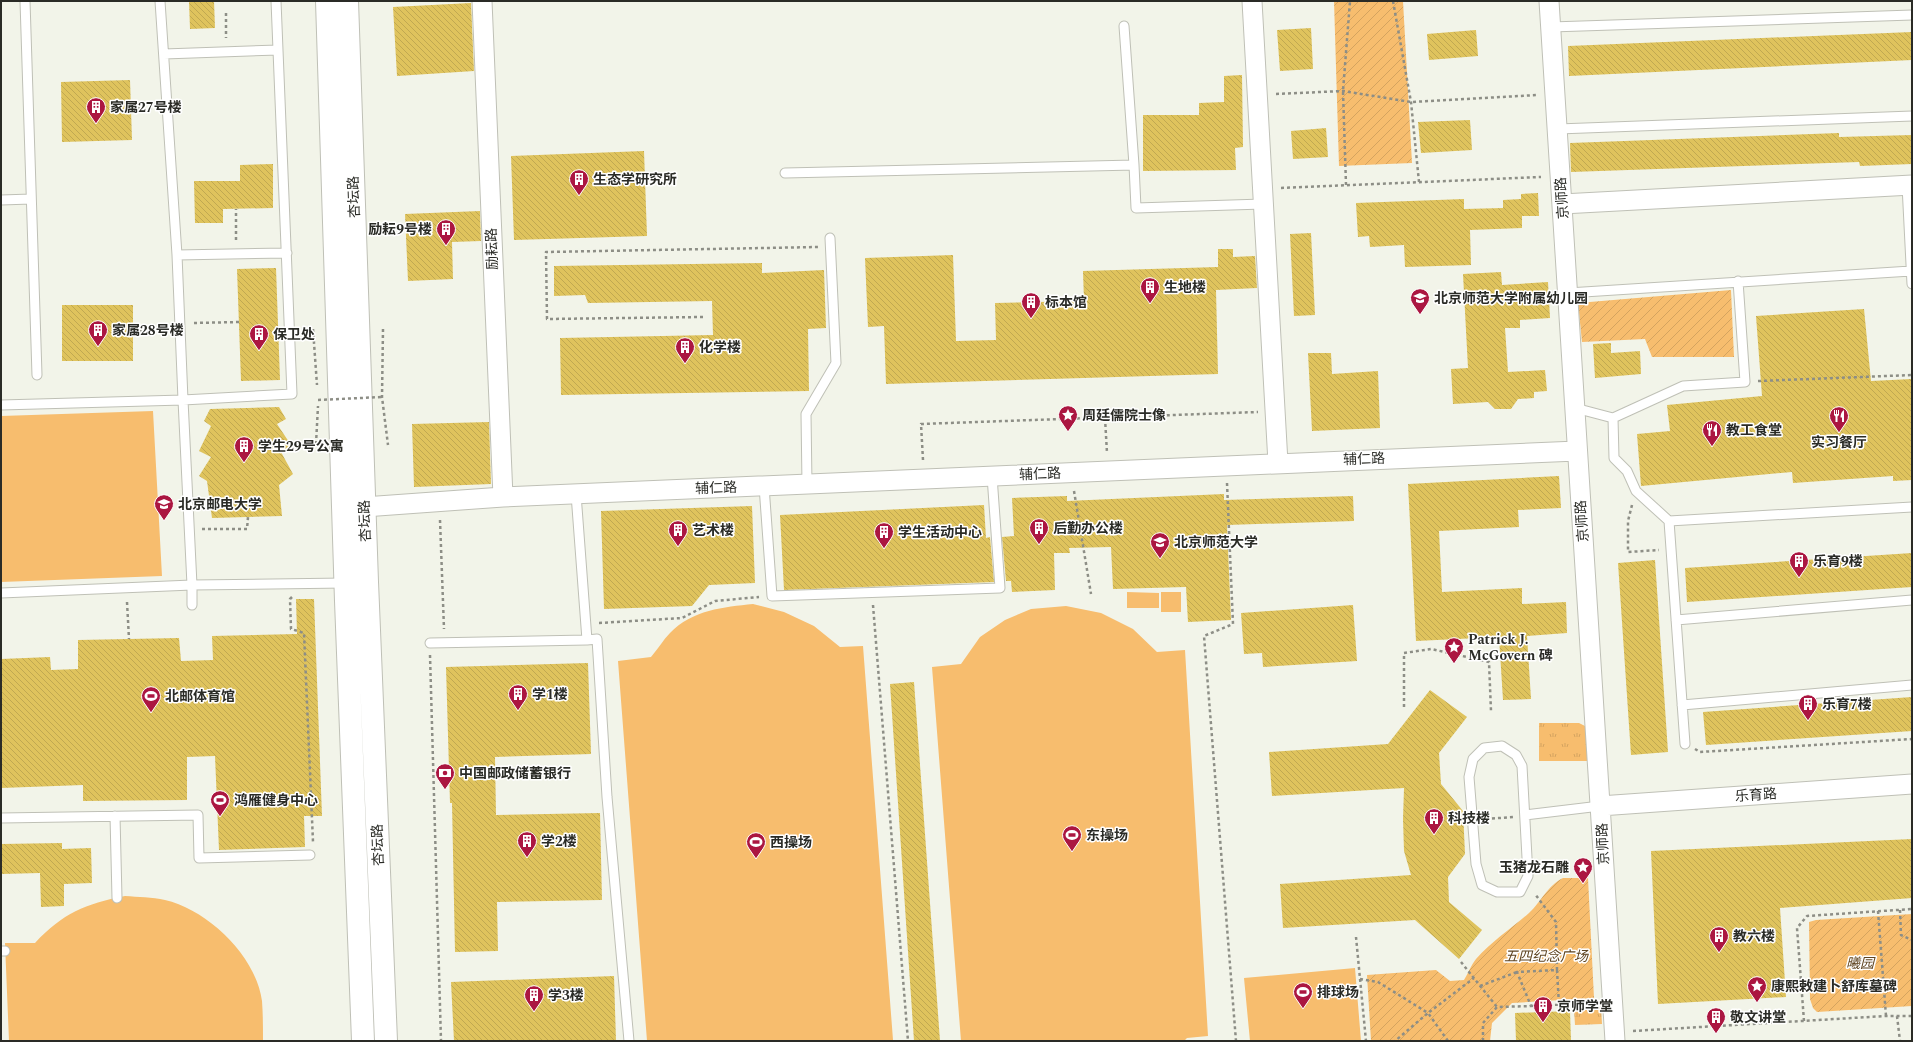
<svg xmlns="http://www.w3.org/2000/svg" width="1913" height="1042" viewBox="0 0 1913 1042" font-family="Spectral,'Noto Sans SC',serif">
	<defs>
		<pattern id="grass-tufts" width="24" height="20" patternUnits="userSpaceOnUse"><rect width="24" height="20" fill="#f7bd6e"/><path d="M3 7l-1-3M5 7V3M7 7l1-3M15 17l-1-3M17 17v-4M19 17l1-3" fill="none" stroke="#d4a35f"/></pattern>
		<pattern id="garden-furrows" width="10" height="10" patternUnits="userSpaceOnUse"><rect width="10" height="10" fill="#f7bd6e"/><path d="M-1 1l2-2M0 10L10 0M9 11l2-2" fill="none" stroke="#d4a35f"/></pattern>
		<pattern id="building-back-hatch" width="6" height="6" patternUnits="userSpaceOnUse"><rect width="6" height="6" fill="#dfc35d"/><path d="M-1 5l2 2M0 0l6 6M5-1l2 2" fill="none" stroke="#c0a851"/></pattern>
	</defs>
	<rect width="100%" height="100%" fill="#f2f4e9"/>
	<!-- grass -->
	<path fill="url(#grass-tufts)" d="M1539,723H1579L1585,726L1587,731V761H1539Z
		M1601,1007L1602,1024L1575,1025L1574,1009Z"/>
	<!-- garden -->
	<path fill="url(#garden-furrows)" d="M1334,1H1403L1412,163L1339,166Z
		M1731,290L1734,357H1652L1645,339L1582,342L1578,303Z
		M1563,878H1588L1594,998L1512,1003L1492,1023L1490,1041H1371L1367,975L1436,970L1450,981L1464,980C1468,974 1471,965 1476,959C1492,941 1512,928 1529,913C1542,901 1547,886 1563,878Z
		M1912,914V1006L1817,1012L1813,1008L1810,999L1809,922L1816,920Z"/>
	<!-- pitch -->
	<path fill="#f7bd6e" d="M153,411L162,576L1,582V416Z
		M1127,592L1159,593V608H1127Z
		M1161,592H1181V612H1161Z
		M753,604L784,612L814,626L840,647L863,646L893,1040L647,1041L618,661L651,657C658,649 663,640 670,633C692,610 724,607 753,604Z
		M1066,606L1101,613L1133,629L1157,652L1185,650L1208,1036L1187,1038L1184,1041H961L932,667L961,664L980,637L1005,620L1031,609Z
		M125,896C138,897 152,897 165,900C208,910 256,956 262,1001C263,1014 263,1028 263,1041H9L5,943H35C63,913 85,904 125,896Z
		M1355,968L1361,1041H1250L1244,978Z"/>
	<!-- building -->
	<path fill="url(#building-back-hatch)" d="M189,1H214L215,28L190,29Z
		M471,3L474,71L397,76L393,7Z
		M1311,28L1313,69L1280,71L1277,30Z
		M1476,30L1478,56L1429,60L1427,34Z
		M1912,32V60L1569,76L1568,46Z
		M1242,75L1243,147L1235,148L1236,170L1143,171V115H1199V103L1224,102V76Z
		M130,80L132,140L62,142L61,82Z
		M1470,120L1472,150L1421,153L1418,122Z
		M1326,128L1328,157L1293,159L1291,131Z
		M1839,133V137L1912,135V164L1860,166L1859,162L1571,172L1570,143Z
		M644,151L647,236L514,240L511,156Z
		M273,164V208L223,209V223H195L194,181H240V165Z
		M1538,193L1539,216H1522V228L1470,230L1471,265L1405,267L1404,245L1370,247L1369,236L1358,237L1356,203L1464,199V209L1503,208V200L1521,199V194Z
		M480,211L481,241L452,242L453,279L408,281L405,214Z
		M1311,233L1315,315L1294,316L1290,234Z
		M1218,249H1233V257L1255,256L1257,288L1216,290L1218,374L886,384L884,326L868,327L865,258L953,255L956,341L996,340L995,303L1084,301L1083,271L1218,267Z
		M762,263V273L824,270L826,328L808,329L809,391L561,395L560,338L713,335L712,301L588,303L585,295L554,296V266Z
		M276,268L280,380L241,381L237,269Z
		M1501,272L1502,285L1548,282L1550,318L1520,320V328H1505L1508,372L1545,370L1547,391L1534,392V398L1518,399L1511,409H1495L1488,402L1453,404L1451,369L1468,368L1463,274Z
		M62,305H133V361H62Z
		M1864,309L1871,381L1912,379V480L1893,481V476L1793,483L1792,472L1641,486L1637,434L1670,431L1667,405L1762,396L1756,316Z
		M1611,343V353L1640,351L1641,374L1595,378L1593,344Z
		M1308,353H1331L1332,374L1378,371L1380,428L1312,431Z
		M279,407L286,419L277,424L291,445L281,452L293,474L279,485L282,516L212,518L207,481L199,476L211,457L199,451L211,426L204,421L210,409Z
		M489,422L491,484L414,487L412,424Z
		M1559,476L1561,508L1518,510L1519,527L1439,531L1442,592L1522,588V604L1566,602L1567,633L1527,636L1531,699L1503,700L1499,637L1416,641L1408,484Z
		M1224,494V500L1353,496L1354,521L1227,525L1231,620L1188,622L1186,587L1113,589L1111,547L1069,548L1070,553H1054L1055,590L1012,592L1011,581H1006L1002,537L1014,536L1012,498L1067,496V501Z
		M984,505L986,538L990,537L994,582L784,590L780,515Z
		M752,506L755,583L709,585L692,606L604,609L601,511Z
		M1912,553V587L1687,602L1685,568Z
		M1655,560L1668,752L1631,755L1618,563Z
		M296,599H314L322,816H304L305,847L219,850L215,756L187,757V800L83,801V785L1,788V659L50,657L51,670L78,669V640L179,638L181,661L213,660L212,636L297,634Z
		M1353,605L1357,661L1263,667L1262,653L1244,654L1241,613Z
		M588,663L591,754L495,757L496,815L600,813L602,900L497,902L498,951L455,952L452,803H450L446,667Z
		M914,682L940,1041H914L890,684Z
		M1430,690L1467,717L1439,753L1441,784L1463,811L1465,854L1448,877L1449,902L1482,930L1459,959L1415,920L1283,928L1280,884L1411,875L1404,851L1403,819L1404,788L1272,796L1269,752L1388,744Z
		M1912,697V731L1706,745L1703,712Z
		M1912,839V898L1780,908L1786,997L1658,1004L1651,851Z
		M62,843V849L91,848L92,883L64,884V906L41,907L40,873L1,874V844Z
		M614,976L616,1041H454L451,982Z
		M1570,1011L1571,1041H1516L1515,1013Z"/>
	<g fill="none" stroke-linecap="round" stroke-linejoin="round">
		<!-- service casing -->
		<g stroke="#bfc0b6" stroke-width="11">
			<path id="service" d="M25,1L37,375
				M160,1L177,255L183,400L292,394L276,1
				M1124,26L1134,165
				M1551,27L1912,15
				M164,54L278,50
				M1558,129L1912,116
				M785,173L1134,165L1136,208L1263,204
				M1907,185L1912,284
				M1,200L31,199
				M177,255L287,253
				M1568,293L1911,271
				M1,405L183,400L192,585V605
				M1575,408L1613,418
				M807,484L806,414L836,363L830,238
				M764,486L772,596L1000,588L992,476
				M576,494L587,640L597,639L607,797L629,1041
				M1669,521L1912,507
				M1,593L192,585L345,583
				M1676,620L1912,600
				M430,643L587,640
				M1682,705L1912,685
				M1685,744L1669,521L1636,491L1627,471L1614,458L1613,418L1683,386L1745,382L1738,281
				M1502,746L1516,755L1522,766L1528,876L1520,892H1497L1482,885L1476,864L1469,777L1473,759L1484,748Z
				M1525,815L1600,806
				M115,816L117,898
				M1,818L198,815L199,858L310,855
				M1,951H5"/>
		</g>
		<!-- minor casing -->
		<g stroke="#bfc0b6" stroke-width="21">
			<path id="minor" d="M482,1L503,497
				M1252,1L1278,463
				M1549,1L1615,1041
				M1562,204L1912,185
				M350,508L503,497L1577,451
				M1600,806L1912,784"/>
		</g>
		<!-- tertiary casing -->
		<g stroke="#bfc0b6" stroke-width="24">
			<path id="tertiary" d="M327,1L346,601L363,1041
				M347,1L367,582L386,1041"/>
		</g>
		<!-- path -->
		<path stroke="#8d8e86" stroke-width="2.5" stroke-dasharray="3 3" stroke-linecap="butt" d="M1393,1L1411,102L1419,182
			M226,13V38
			M1276,94L1343,91L1411,102L1538,95
			M131,109L154,108
			M1346,185L1343,91L1350,1
			M1281,188L1541,177
			M236,240V209
			M703,317L547,319L546,252L818,247
			M194,323L239,322
			M313,329L317,385
			M383,329L382,397L388,445
			M133,333L167,326
			M1758,381L1912,375
			M1105,418L1107,453
			M316,444L318,406
			M923,460L921,424L1258,412
			M1227,483L1233,624L1204,636L1236,1041
			M1074,491L1091,594
			M1632,505L1628,521V552L1659,550
			M440,520L444,629
			M202,529H247L248,517
			M292,597L290,599L291,629L304,633L313,842
			M127,602L129,639
			M873,605L908,1041
			M599,623L682,618L715,601L759,597
			M430,655L441,1041
			M1404,707V653L1431,649L1489,662L1491,711
			M1695,749L1700,752L1912,739
			M1486,819L1513,817
			M1900,910L1901,935L1912,940
			M1878,911L1886,1016
			M1356,937L1366,1041
			M1461,962L1497,1007
			M1557,970L1559,1005
			M1360,979L1378,982L1428,1013L1395,1041
			M1480,986L1517,972
			M1531,1006L1595,1003
			M1897,1016L1900,1041
			M1804,1021L1797,928L1807,916L1912,909
			M1633,1031L1886,1016H1912
			M1448,1041L1428,1013L1474,978
			M1483,1041V1023L1497,1007L1531,1006L1517,972L1557,970L1556,922L1535,894"/>
		<!-- service -->
		<use href="#service" stroke="#fff" stroke-width="9"/>
		<!-- minor -->
		<use href="#minor" stroke="#fff" stroke-width="19"/>
		<!-- tertiary -->
		<use href="#tertiary" stroke="#fff" stroke-width="22"/>
		<!-- path-bridge -->
		<path stroke="#8d8e86" stroke-width="2.5" stroke-dasharray="3 3" stroke-linecap="butt" d="M318,400L382,397"/>
	</g>
	<!-- icons -->
	<defs>
		<g id="building-pin" transform="scale(1)"><path d="M0 17L-7.5 6A9.5 9.5 0 1 1 7.5 6Z" fill="#ab1641" stroke="#fff"/><path d="M-4-6H4V6H1V3H-1V6H-4ZM-2.5-4.3h1.7v1.8h-1.7ZM.8-4.3h1.7v1.8H.8ZM-2.5-1h1.7V.8h-1.7ZM.8-1h1.7V.8H.8Z" fill="#fff"/></g>
		<g id="school-pin" transform="scale(1)"><path d="M0 17L-7.5 6A9.5 9.5 0 1 1 7.5 6Z" fill="#ab1641" stroke="#fff"/><path d="M0-5L7-2L0 1L-7-2ZM-4 1L0 2.5L4 1V4Q0 6-4 4Z" fill="#fff"/></g>
		<g id="sight-pin" transform="scale(1)"><path d="M0 17L-7.5 6A9.5 9.5 0 1 1 7.5 6Z" fill="#ab1641" stroke="#fff"/><path d="M0-6L1.8-2.2L6-1.7L2.9 1.2L3.7 5.4L0 3.3L-3.7 5.4L-2.9 1.2L-6-1.7L-1.8-2.2Z" fill="#fff"/></g>
		<g id="restaurant-pin" transform="scale(1)"><path d="M0 17L-7.5 6A9.5 9.5 0 1 1 7.5 6Z" fill="#ab1641" stroke="#fff"/><path d="M-5-6h1v4h1v-4h1v4h1v-4h1v5L-1.5 .5V6h-2V.5L-5-1ZM5-6V6H3V1.5H1.5Q1.5-4 5-6Z" fill="#fff"/></g>
		<g id="university-pin" transform="scale(1)"><path d="M0 17L-7.5 6A9.5 9.5 0 1 1 7.5 6Z" fill="#ab1641" stroke="#fff"/><path d="M0-5L7-2L0 1L-7-2ZM-4 1L0 2.5L4 1V4Q0 6-4 4Z" fill="#fff"/></g>
		<g id="stadium-pin" transform="scale(1)"><path d="M0 17L-7.5 6A9.5 9.5 0 1 1 7.5 6Z" fill="#ab1641" stroke="#fff"/><path d="M0-5a6.5 5 0 1 0 0 10a6.5 5 0 1 0 0-10ZM-3.5-1.8h7v3.6h-7Z" fill="#fff"/></g>
		<g id="bank-pin" transform="scale(1)"><path d="M0 17L-7.5 6A9.5 9.5 0 1 1 7.5 6Z" fill="#ab1641" stroke="#fff"/><path d="M-6-4H6V4H-6ZM0-2.3a2.3 2.3 0 1 0 0 4.6a2.3 2.3 0 1 0 0-4.6Z" fill="#fff"/></g>
	</defs>
	<g fill-rule="evenodd">
		<use href="#building-pin" x="96" y="107"/>
		<use href="#building-pin" x="579" y="179"/>
		<use href="#building-pin" x="446" y="229"/>
		<use href="#building-pin" x="1150" y="287"/>
		<use href="#school-pin" x="1420" y="298"/>
		<use href="#building-pin" x="1031" y="302"/>
		<use href="#building-pin" x="98" y="330"/>
		<use href="#building-pin" x="259" y="334"/>
		<use href="#building-pin" x="685" y="347"/>
		<use href="#sight-pin" x="1068" y="415"/>
		<use href="#restaurant-pin" x="1839" y="416"/>
		<use href="#restaurant-pin" x="1712" y="430"/>
		<use href="#building-pin" x="244" y="446"/>
		<use href="#university-pin" x="164" y="504"/>
		<use href="#building-pin" x="1039" y="528"/>
		<use href="#building-pin" x="678" y="530"/>
		<use href="#building-pin" x="884" y="532"/>
		<use href="#university-pin" x="1160" y="542"/>
		<use href="#building-pin" x="1799" y="561"/>
		<use href="#sight-pin" x="1454" y="647"/>
		<use href="#building-pin" x="518" y="694"/>
		<use href="#stadium-pin" x="151" y="696"/>
		<use href="#building-pin" x="1808" y="704"/>
		<use href="#bank-pin" x="445" y="773"/>
		<use href="#stadium-pin" x="220" y="800"/>
		<use href="#building-pin" x="1434" y="818"/>
		<use href="#stadium-pin" x="1072" y="835"/>
		<use href="#building-pin" x="527" y="841"/>
		<use href="#stadium-pin" x="756" y="842"/>
		<use href="#sight-pin" x="1583" y="867"/>
		<use href="#building-pin" x="1719" y="936"/>
		<use href="#sight-pin" x="1757" y="986"/>
		<use href="#stadium-pin" x="1303" y="992"/>
		<use href="#building-pin" x="534" y="995"/>
		<use href="#building-pin" x="1543" y="1006"/>
		<use href="#building-pin" x="1716" y="1017"/>
	</g>
	<g text-anchor="middle" dominant-baseline="central" stroke-width="3" stroke-linejoin="round" paint-order="stroke">
		<!-- poi labels -->
		<g font-size="14" font-weight="bold" fill="#2a2b26" stroke="#fff" text-anchor="start">
			<text x="110" y="107">家属27号楼</text>
			<text x="593" y="179">生态学研究所</text>
			<text x="432" y="229" text-anchor="end">励耘9号楼</text>
			<text x="1164" y="287">生地楼</text>
			<text x="1434" y="298">北京师范大学附属幼儿园</text>
			<text x="1045" y="302">标本馆</text>
			<text x="112" y="330">家属28号楼</text>
			<text x="273" y="334">保卫处</text>
			<text x="699" y="347">化学楼</text>
			<text x="1082" y="415">周廷儒院士像</text>
			<text x="1726" y="430">教工食堂</text>
			<text x="1839" y="442" text-anchor="middle">实习餐厅</text>
			<text x="258" y="446">学生29号公寓</text>
			<text x="178" y="504">北京邮电大学</text>
			<text x="1053" y="528">后勤办公楼</text>
			<text x="692" y="530">艺术楼</text>
			<text x="898" y="532">学生活动中心</text>
			<text x="1174" y="542">北京师范大学</text>
			<text x="1813" y="561">乐育9楼</text>
			<text x="1468" y="639">Patrick J.<tspan x="1468" dy="16">McGovern 碑</tspan></text>
			<text x="532" y="694">学1楼</text>
			<text x="165" y="696">北邮体育馆</text>
			<text x="1822" y="704">乐育7楼</text>
			<text x="459" y="773">中国邮政储蓄银行</text>
			<text x="234" y="800">鸿雁健身中心</text>
			<text x="1448" y="818">科技楼</text>
			<text x="1086" y="835">东操场</text>
			<text x="541" y="841">学2楼</text>
			<text x="770" y="842">西操场</text>
			<text x="1569" y="867" text-anchor="end">玉猪龙石雕</text>
			<text x="1733" y="936">教六楼</text>
			<text x="1771" y="986">康熙敕建卜舒库墓碑</text>
			<text x="1317" y="992">排球场</text>
			<text x="548" y="995">学3楼</text>
			<text x="1557" y="1006">京师学堂</text>
			<text x="1730" y="1017">敬文讲堂</text>
		</g>
		<!-- street labels -->
		<g font-size="14" fill="#2a2b26" stroke="#fff">
			<text transform="translate(354 197) rotate(-92)">杏坛路</text>
			<text transform="translate(1562 198) rotate(-94)">京师路</text>
			<text transform="translate(492 249) rotate(-92)">励耘路</text>
			<text transform="translate(1364 459) rotate(-2)">辅仁路</text>
			<text transform="translate(1040 474) rotate(-3)">辅仁路</text>
			<text transform="translate(716 488) rotate(-2)">辅仁路</text>
			<text transform="translate(365 521) rotate(-92)">杏坛路</text>
			<text transform="translate(1582 521) rotate(-94)">京师路</text>
			<text transform="translate(1756 795) rotate(-4)">乐育路</text>
			<text transform="translate(1603 844) rotate(-93)">京师路</text>
			<text transform="translate(378 845) rotate(-92)">杏坛路</text>
		</g>
		<!-- park labels -->
		<g font-size="14" font-style="italic" fill="#5f4522" stroke="#fff">
			<text x="1546" y="956">五四纪念广场</text>
			<text x="1860" y="963">曦园</text>
		</g>
	</g>
	<!-- border -->
	<rect width="1913" height="1042" fill="none" stroke="#2a2b26" stroke-width="4"/>
</svg>
